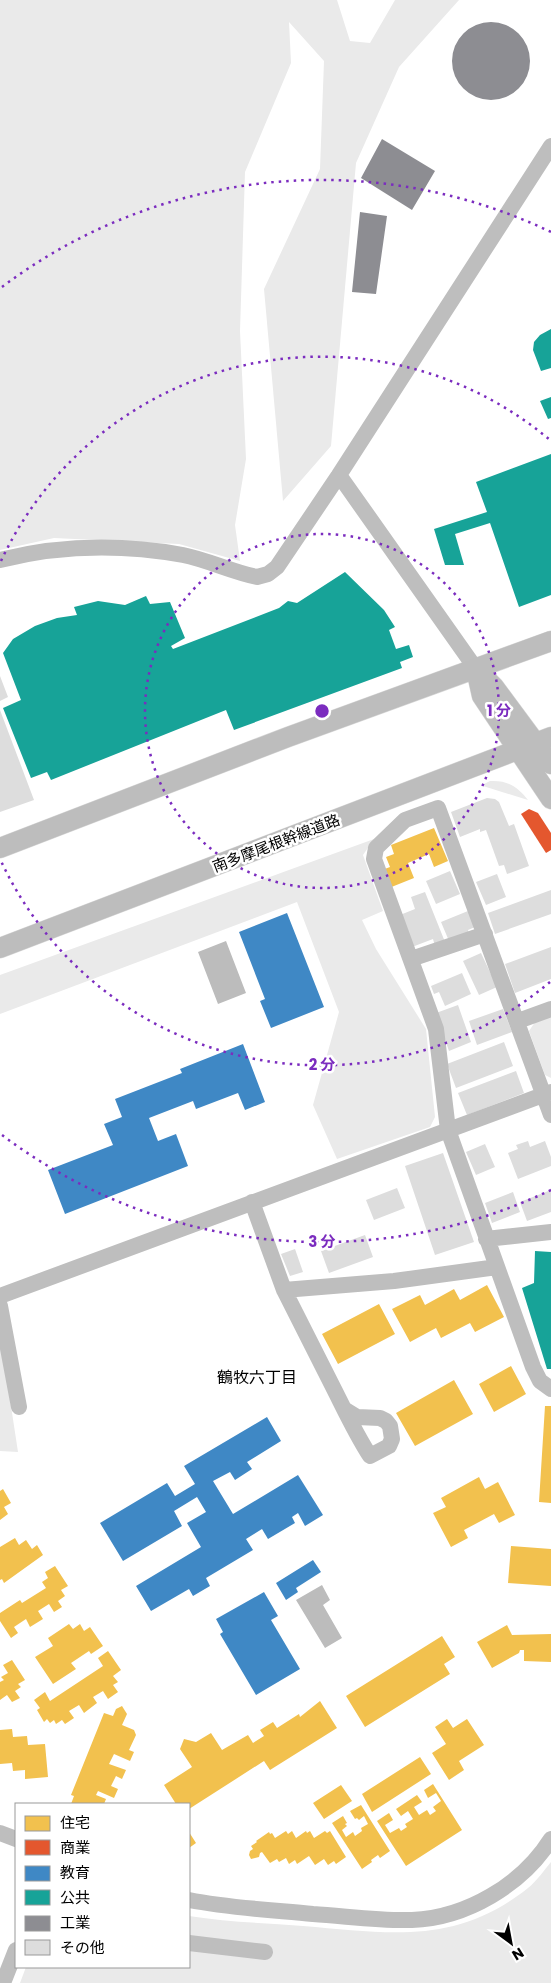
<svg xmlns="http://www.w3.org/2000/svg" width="551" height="1983" viewBox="0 0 551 1983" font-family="Poppins,'Noto Sans JP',sans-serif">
	<rect width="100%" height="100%" fill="#fff"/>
	<!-- green -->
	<path fill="#eaeaea" d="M0,0H337L350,41L370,43L395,0H459L399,67L356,163L331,446L283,501L264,289L320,169L324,61L289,22L291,63L245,172L240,331L246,459L235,525L240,561L179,544L54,538L0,550Z
		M490,781C508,780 518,787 528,800L483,786L484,784Z
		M374,839L363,855L383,911L362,920L376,949L426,1029L435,1117L430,1127L337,1159L313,1105L339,1012L297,902L0,1014V975Z
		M551,1016V1078L545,1075L529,1031L535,1022Z
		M0,1334L18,1452L0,1451Z
		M551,1862V1983H20L26,1967H189V1916C226,1922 265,1923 303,1926C389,1933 455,1946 528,1888C537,1881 544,1870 551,1862Z"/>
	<!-- water -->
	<path fill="#bcbcbc" d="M226,941L246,993L218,1004L198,952Z
		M322,1585L330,1600L323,1605L342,1638L325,1648L296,1600Z"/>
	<!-- homes -->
	<path fill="#f2c14e" d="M434,828L448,861L434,867L429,854L408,863L414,878L389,888L382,870L390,867L386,857L394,854L391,845Z
		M487,1285L504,1317L475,1332L470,1323L441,1338L436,1328L410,1342L392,1309L420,1295L425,1305L454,1289L460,1300Z
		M379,1304L395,1334L338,1364L322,1334Z
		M511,1366L526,1394L494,1412L479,1384Z
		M454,1380L473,1414L415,1446L396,1413Z
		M545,1406H551V1503L539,1502Z
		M479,1477L485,1489L498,1482L515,1515L499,1523L494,1514L464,1530L468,1538L451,1547L433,1513L446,1507L441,1498Z
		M3,1489L11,1503L4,1507L8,1514L0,1520V1491Z
		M15,1538L19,1545L26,1540L32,1549L37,1545L43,1555L4,1583L2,1579L0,1580V1547Z
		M511,1546L551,1549V1586L508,1583Z
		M55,1566L68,1586L61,1590L65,1596L58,1601L62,1607L54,1612L49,1604L38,1611L43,1619L30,1627L26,1619L14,1627L18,1633L11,1638L0,1621V1613L20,1600L22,1603L46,1588L42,1582L48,1578L45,1572Z
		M69,1624L73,1629L80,1624L84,1631L90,1627L103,1646L91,1654L89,1651L71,1663L76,1669L53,1684L35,1657L53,1646L48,1638Z
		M507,1625L512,1635L551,1634V1662L524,1661V1650H520L519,1653L492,1668L477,1642Z
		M442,1636L455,1657L444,1664L450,1674L365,1727L346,1696Z
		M108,1651L121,1670L113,1676L118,1682L113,1685L118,1692L108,1699L103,1691L93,1697L97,1703L84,1713L79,1705L69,1711L74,1718L65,1724L62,1720L56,1724L54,1720L50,1723L47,1719L44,1722L37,1710L40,1708L34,1700L45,1692L50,1701L103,1666L98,1658Z
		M12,1660L25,1680L18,1684L21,1687L15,1691L20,1698L12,1702L7,1695L0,1700V1682L4,1680L1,1677L8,1673L3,1665Z
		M320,1701L337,1728L270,1770L264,1761L189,1809V1804H176L164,1785L192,1767L180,1749L184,1739L196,1742L211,1733L222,1750L248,1735L253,1743L264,1736L260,1730L273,1722L277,1728L299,1714L300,1717Z
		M122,1706L127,1714L122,1725L134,1730L136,1735L129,1750L134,1752L130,1761L114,1754L109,1764L126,1770L122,1779L116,1776L111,1786L118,1789L114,1798L98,1791L96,1795L106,1799L104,1804H71L74,1796L71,1795L104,1713L113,1716L116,1709Z
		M447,1719L453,1728L467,1719L484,1745L459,1761L464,1770L449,1780L432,1753L446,1744L435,1727Z
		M12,1729L13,1737L27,1736L28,1745L45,1744L48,1777L25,1779V1770L13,1771L12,1763L0,1764V1730Z
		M420,1757L431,1774L372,1812L362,1794Z
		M433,1784L462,1830L406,1866L377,1821L389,1813L393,1820L385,1825L390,1833L399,1828L401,1831L407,1827L405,1824L413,1819L408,1811L401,1816L396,1809L417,1795L422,1802L414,1807L419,1815L427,1810L430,1815L436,1811L433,1807L441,1801L436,1793L428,1798L424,1790Z
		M341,1785L352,1801L324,1819L313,1803Z
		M361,1805L390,1851L380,1858L378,1855L371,1860L372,1862L362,1869L332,1823L343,1816L347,1823L345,1824L347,1826L342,1830L346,1837L353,1832L355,1836L362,1831L361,1828L368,1824L364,1816L359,1820L357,1818L355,1819L350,1811Z
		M286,1831L288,1834L292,1831L296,1838L306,1831L307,1833L310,1831L314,1838L325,1831L327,1833L330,1831L346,1857L336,1864L334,1861L328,1865L324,1859L315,1865L309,1856L297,1864L295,1860L289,1864L286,1858L279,1862L277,1859L270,1863L262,1852L260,1853L259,1857L251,1859L249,1855L250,1851L253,1849L251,1846L257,1842L256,1841L269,1832L270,1834L272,1833L275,1838Z
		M189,1832L196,1843L189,1848Z"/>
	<!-- shops -->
	<path fill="#e4572e" d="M529,809L538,813L551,833V850L546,853L521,814Z"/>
	<!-- schools -->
	<path fill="#3f88c5" d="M287,913L324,1007L271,1028L260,1001L265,999L239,932Z
		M243,1044L265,1102L245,1110L238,1093L196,1109L193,1101L149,1118L158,1141L176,1134L188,1166L65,1214L48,1170L113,1145L104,1124L122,1117L115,1099L182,1073L180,1069Z
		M267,1417L281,1441L247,1462L252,1469L235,1480L230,1472L213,1481L233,1514L298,1475L323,1515L305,1526L298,1513L292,1517L295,1523L268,1539L262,1529L246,1539L253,1550L206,1578L210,1586L193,1596L189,1589L151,1611L136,1586L201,1547L187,1523L206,1512L197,1497L174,1511L182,1526L123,1561L100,1523L167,1483L175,1496L195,1484L184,1466Z
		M313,1560L321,1572L296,1588L298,1592L286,1600L276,1583Z
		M264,1592L278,1616L271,1620L300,1669L256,1695L220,1634L223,1632L216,1619Z"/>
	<!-- public -->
	<path fill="#17a398" d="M551,329V368L541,371L533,350L534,342L540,335Z
		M551,397V418L548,419L540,401Z
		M551,454V595L519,607L490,523L455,534L464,565H445L434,529L487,512L476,482Z
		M345,572L384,610L395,627L389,630L396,649L409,645L413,657L400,662L402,668L234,730L226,710L51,780L47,772L31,778L3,708L21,700L3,653L13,639L35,626L57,618L77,615L74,607L98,601L125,605L146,596L150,604L170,602L185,638L171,646L173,649L279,608L288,601L297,603Z
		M535,1251L551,1252V1369H547L522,1288L534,1283Z"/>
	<!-- industry -->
	<path fill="#8d8d92" d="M452 61a39 39 0 1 1 78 0a39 39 0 1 1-78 0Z
		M382,139L435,171L412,210L361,178Z
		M360,212L387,216L376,294L352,292Z"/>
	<!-- building -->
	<path fill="#ddd" d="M0,676L8,697L0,701Z
		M0,710L34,800L0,812Z
		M487,798L495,799L499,802L509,826L514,824L529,866L507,874L504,865L499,866L486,830L480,832V829L460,837L451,812Z
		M450,871L460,894L436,904L426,881Z
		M497,874L506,897L486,905L476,882Z
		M551,890V914L495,934L488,913Z
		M425,892L445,942L435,946L433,939L412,947L400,915L415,909L411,897Z
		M468,911L475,927L468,930L469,933L449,941L441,922Z
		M551,947V979L515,993L505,964Z
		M481,953L497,987L479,995L463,961Z
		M462,973L471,994L445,1006L439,992L434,994L431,986Z
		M458,1005L471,1042L449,1051L436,1013Z
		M503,1009L512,1032L477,1045L469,1021Z
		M504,1042L513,1066L456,1088L447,1064Z
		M516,1071L524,1093L467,1115L458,1093Z
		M528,1141L530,1147L545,1141L551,1157V1166L518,1179L508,1153L518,1149L516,1145Z
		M485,1144L495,1167L476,1175L466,1152Z
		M443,1153L474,1242L435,1255L405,1166Z
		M397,1188L405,1208L374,1220L366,1200Z
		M551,1190V1212L527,1221L520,1202Z
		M513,1192L520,1212L492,1223L485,1203Z
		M365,1235L373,1257L329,1273L321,1251Z
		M295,1249L303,1272L290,1276L281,1254Z"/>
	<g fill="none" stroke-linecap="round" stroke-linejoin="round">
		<!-- major casing -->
		<g stroke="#dbdbdb" stroke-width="21">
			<path id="major" d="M476,669L482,696L551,799
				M476,669L494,687L551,764
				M0,848L288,737L551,641
				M0,948L551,737"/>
		</g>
		<!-- minor -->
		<path stroke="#bebebe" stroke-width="16" d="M339,475L476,669
			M0,560C60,545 122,544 183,555C208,560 232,572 257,577L268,574L277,567L339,475L551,146
			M411,959L485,934
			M518,1021L551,1009
			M551,1115L438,808L405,820L376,848L374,859L436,1029L448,1130L533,1367L540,1381L551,1389
			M252,1202L284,1290L336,1393C347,1415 357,1436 370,1456L389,1446L392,1439L390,1426L386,1421L380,1418L357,1417L344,1409
			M486,1239L551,1232
			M284,1290L394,1281L497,1267
			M0,1296L551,1092
			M0,1306L19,1407
			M0,1833L16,1839
			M189,1900C230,1908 271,1910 313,1914C346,1916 379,1921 412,1920C466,1918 522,1885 551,1839
			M189,1943L265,1952
			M3,1983L16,1950"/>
		<!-- major -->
		<use href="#major" stroke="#bdbdbd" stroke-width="20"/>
	</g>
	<!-- distance rings -->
	<g fill="none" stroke="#7b2cbf" stroke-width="2.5" stroke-dasharray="2.5 5">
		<circle cx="322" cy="711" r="177"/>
		<path d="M550 982A354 354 0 0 1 1 861M1 561A354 354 0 0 1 550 440"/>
		<path d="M551 1190A531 531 0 0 1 2 1135M2 287A531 531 0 0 1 551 232"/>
	</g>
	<g text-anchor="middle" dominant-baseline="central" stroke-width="5" stroke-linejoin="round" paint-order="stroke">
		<!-- street labels -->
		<g font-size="15" fill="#000" stroke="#fff">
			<text transform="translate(276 843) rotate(-21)">南多摩尾根幹線道路</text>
		</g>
		<!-- neighbourhood labels -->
		<g font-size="16" fill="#000" stroke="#fff">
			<text x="257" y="1377">鶴牧六丁目</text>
		</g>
	</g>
	<circle cx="322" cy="711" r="8" fill="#7b2cbf" stroke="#fff" stroke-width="2.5"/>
	<g font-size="15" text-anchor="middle" font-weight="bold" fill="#7b2cbf" stroke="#fff" stroke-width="5" stroke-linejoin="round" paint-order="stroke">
		<text x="499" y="716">1 分</text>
		<text x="322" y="1070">2 分</text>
		<text x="322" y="1247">3 分</text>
	</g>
	<!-- legend -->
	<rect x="15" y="1803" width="175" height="165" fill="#ffffff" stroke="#999999"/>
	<rect x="25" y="1816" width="25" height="15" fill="#f2c14e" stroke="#999999"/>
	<text x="60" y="1828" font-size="15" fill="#000000">住宅</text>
	<rect x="25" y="1840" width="25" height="15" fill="#e4572e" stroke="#999999"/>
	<text x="60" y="1853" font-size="15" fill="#000000">商業</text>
	<rect x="25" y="1866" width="25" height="15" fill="#3f88c5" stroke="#999999"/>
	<text x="60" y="1878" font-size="15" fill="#000000">教育</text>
	<rect x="25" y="1890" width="25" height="15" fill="#17a398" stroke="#999999"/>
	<text x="60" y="1903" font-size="15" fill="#000000">公共</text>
	<rect x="25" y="1916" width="25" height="15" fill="#8d8d92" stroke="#999999"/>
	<text x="60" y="1928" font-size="15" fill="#000000">工業</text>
	<rect x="25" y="1940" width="25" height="15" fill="#dddddd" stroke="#999999"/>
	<text x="60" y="1953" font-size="15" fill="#000000">その他</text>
	<!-- north arrow -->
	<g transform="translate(511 1943) rotate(148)" stroke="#ffffff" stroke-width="4" paint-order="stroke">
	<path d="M0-4L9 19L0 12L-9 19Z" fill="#000000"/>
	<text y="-8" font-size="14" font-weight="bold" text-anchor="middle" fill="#000000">N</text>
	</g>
</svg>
